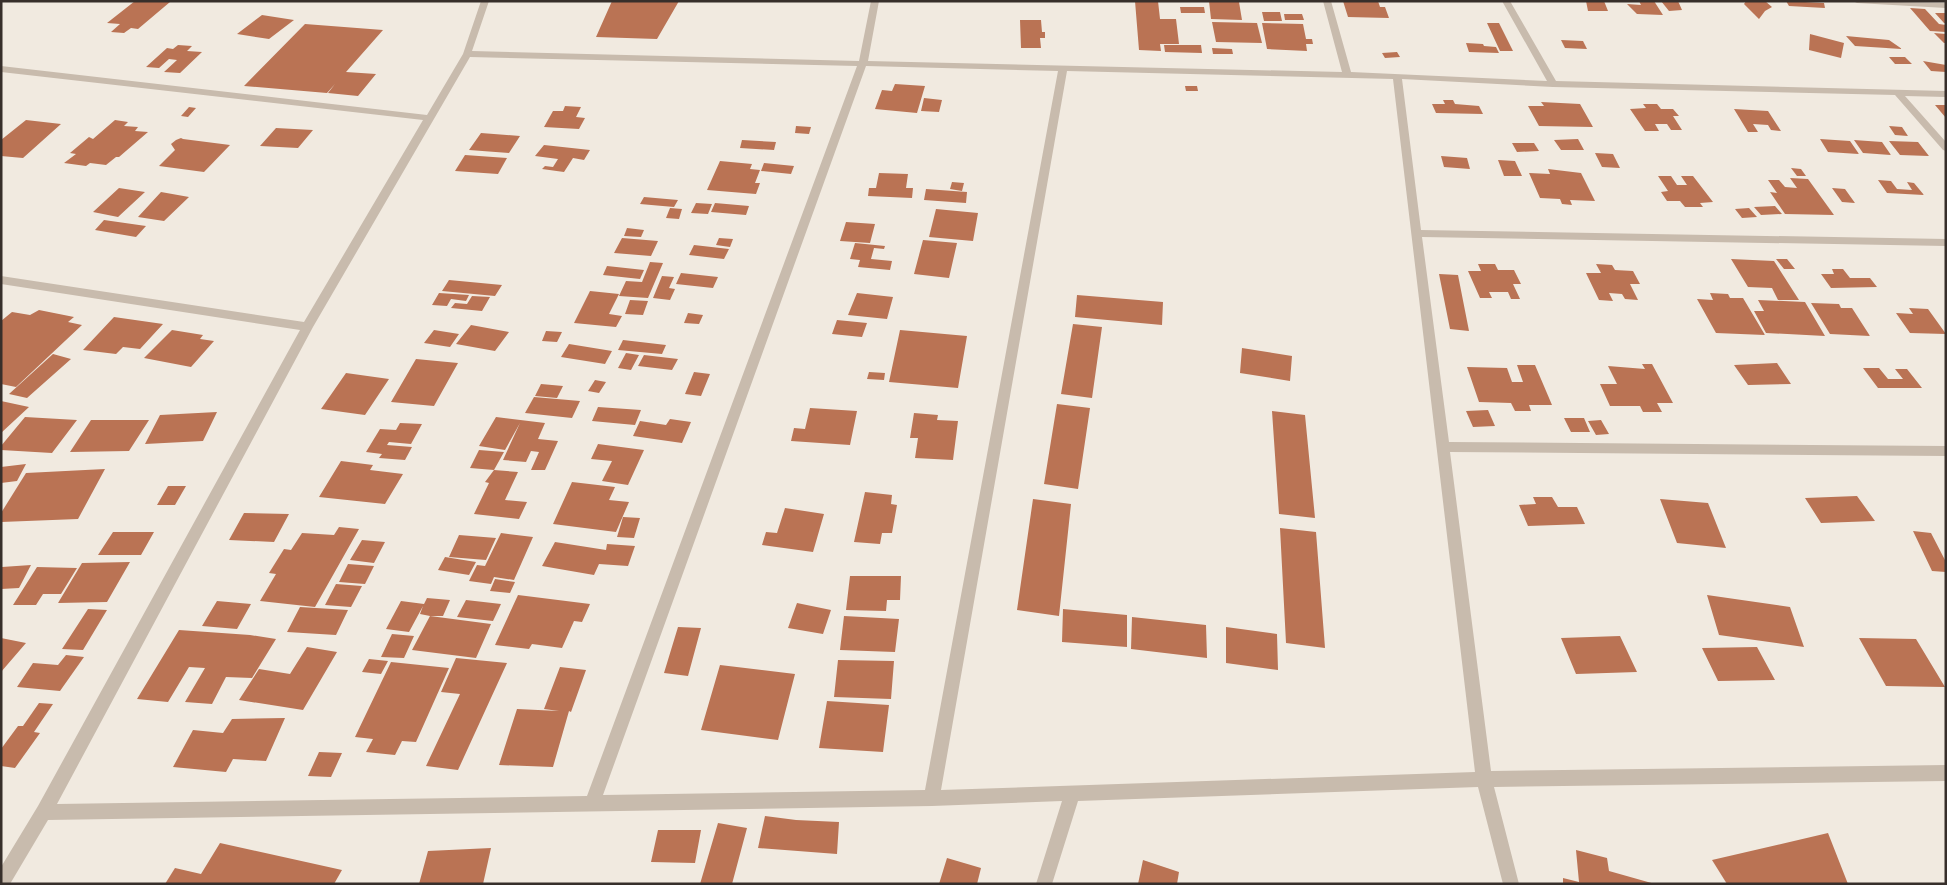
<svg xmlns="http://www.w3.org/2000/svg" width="1947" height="885" viewBox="0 0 1947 885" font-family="Cabin,sans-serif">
	<rect width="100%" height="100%" fill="#f1eae0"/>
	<!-- building -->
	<path fill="#ba7354" d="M135,1L170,2L138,29L131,28L124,33L111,32L120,24L107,23Z
		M612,1H679L657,39L596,37Z
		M1135,1H1158L1160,19H1176L1179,44H1160L1161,51L1139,50Z
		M1209,1L1239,2L1242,20L1211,19Z
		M1343,1H1378L1380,7H1385L1389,18L1348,17Z
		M1586,1H1604L1608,11H1588Z
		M1639,1H1654L1663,15L1637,14L1627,4L1641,5Z
		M1661,1H1678L1682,10L1669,11Z
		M1746,1H1765L1772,7L1765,11L1759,19L1744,4Z
		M1786,1L1824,3L1825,8L1789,6Z
		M1180,7H1204L1205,13H1181Z
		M1910,8L1925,9L1939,24L1946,25V32L1930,31Z
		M1262,12H1280L1282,21H1264Z
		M1935,13H1946V23H1944Z
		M1284,14H1302L1304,20H1285Z
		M262,15L294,20L269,39L237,34Z
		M1020,20H1041L1042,32H1045V38H1040L1041,48H1021Z
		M1212,22L1257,23L1262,43L1216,42Z
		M1262,23L1303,24L1306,39H1312L1313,44H1306L1307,51L1267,49Z
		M1487,23H1499L1513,51H1500Z
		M305,24L383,30L346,72L376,74L358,96L328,93L335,84L327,93L244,86Z
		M1934,33L1946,34V43H1944Z
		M1810,34L1844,43L1841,58L1809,50Z
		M1846,36L1889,40L1902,49L1855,46Z
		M1561,40L1583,41L1587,49L1565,48Z
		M1466,43L1483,44L1484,46L1496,47L1499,53L1469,52Z
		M178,45L192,46L187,51L202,52L180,73L164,72L177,60L169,59L159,68L146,67L167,48L173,49Z
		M1164,45H1201L1202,53L1165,52Z
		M1212,48L1232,49L1233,54H1213Z
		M1397,52L1400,57L1385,58L1382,53Z
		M1889,57H1905L1912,64H1895Z
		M1923,61L1946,65V72L1931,71Z
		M895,84L925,86L917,113L875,109L882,90L892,91Z
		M1185,86H1197L1198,91H1186Z
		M924,98L942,100L939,112L921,111Z
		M1443,100H1453L1455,104L1479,106L1483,114L1436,113L1432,104H1445Z
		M1541,102L1580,104L1593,127L1539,126L1528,106H1544Z
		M1643,104H1657L1661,109H1673L1679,116H1673L1682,130H1671L1667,124H1655L1659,131H1645L1630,109L1646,108Z
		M1935,105H1946V118Z
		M565,106L581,107L576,117L585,118L579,129L544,127L553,111H563Z
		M189,107L196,108L188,117L181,116Z
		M1734,109L1768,111L1781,131L1771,130L1768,125L1753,124L1758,132H1748Z
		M26,120L61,124L23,158L1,156V140Z
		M115,120L128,122L124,126L138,127L135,131L148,132L119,157H116L106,165L90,163L86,166L64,163L76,154L70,153L89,137L93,139Z
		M796,126L811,127L809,134L795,133Z
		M1889,126L1902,127L1908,136L1895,135Z
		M276,128L313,130L298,148L260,146Z
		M481,133L520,136L509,153L469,150Z
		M181,138L183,139L230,145L204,172L159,166L175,150L171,144L176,140Z
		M1578,139L1584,150H1561L1554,140Z
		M1820,139L1850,141L1859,154L1828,152Z
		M742,140L776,142L774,150L740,148Z
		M1854,140L1882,142L1891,155L1863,153Z
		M1889,141L1918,142L1929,156L1900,155Z
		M1512,143H1534L1539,151L1517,152Z
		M544,145L590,150L584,160L573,158L564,172L542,169L545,166L553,167L558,159L535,156Z
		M1595,153L1613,154L1620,168L1602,167Z
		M465,155L507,158L498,174L455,171Z
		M1441,156L1467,158L1470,169L1444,167Z
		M1498,160L1515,161L1522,176H1504Z
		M720,161L752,164L750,169L760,170L755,183H760L756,194L707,190Z
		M764,163L794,166L791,174L761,171Z
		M1791,168L1801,169L1806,176H1797Z
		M1548,169L1581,173L1595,201L1570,200L1572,205L1562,204L1560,199L1540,198L1529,173L1550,174Z
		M879,173L908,174L906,188H913L912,198L868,196L869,188H876Z
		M1658,176H1671L1677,185H1687L1681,176H1693L1713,202L1700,203L1703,207H1685L1680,201H1667L1661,192L1668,191Z
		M1790,178L1808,179L1834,215L1785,214L1770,192L1777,193L1768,180H1779L1785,187L1797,188Z
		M1878,180L1891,181L1897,189L1912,190L1907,182L1914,183L1924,195L1887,193Z
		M952,182L964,183L962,191L950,189Z
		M119,188L145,192L118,217L93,212Z
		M1832,188L1845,189L1855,203L1842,202Z
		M926,189L967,192L966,203L924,200Z
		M161,192L189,197L164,221L138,217Z
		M644,197L678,200L674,207L640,204Z
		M696,203L712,204L708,214L691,213Z
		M715,203L749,206L746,215L711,212Z
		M1775,206L1782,214L1761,215L1754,207Z
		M670,208L682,209L679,219L666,218Z
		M1749,208L1757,217L1742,218L1735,209Z
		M936,209L978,213L973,241L929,237Z
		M104,220L146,226L136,237L95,230Z
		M846,222L875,224L870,243L840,241Z
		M627,228L644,230L641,237L624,236Z
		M622,238L658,241L651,256L614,253Z
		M719,238L733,239L730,247L716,245Z
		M923,240L957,243L949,278L914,274Z
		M855,243L885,246L884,249L874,248L871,259L892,261L890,270L858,267L860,260L850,259Z
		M694,245L729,249L724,259L689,255Z
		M1731,259L1774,261L1799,300H1778L1772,288L1748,287Z
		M1776,259H1787L1795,269H1784Z
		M650,262L663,263L648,298L619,296L626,281L642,282Z
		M1478,264H1495L1498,270H1514L1521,284H1513L1520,299H1511L1508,292H1489L1492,298H1480L1468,271H1481Z
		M1596,264L1612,265L1615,270L1633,271L1640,284H1630L1638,300L1625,299L1622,294L1609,293L1613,301L1599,300L1586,273H1601Z
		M607,266L644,270L640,279L603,275Z
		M1832,269H1843L1850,278H1870L1877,287L1831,288L1821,274H1834Z
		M681,273L718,277L713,288L676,284Z
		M1439,274L1458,275L1469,331L1450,329Z
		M662,276L674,277L669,288L675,289L670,300L653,298Z
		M449,280L502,285L495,296L442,291Z
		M590,291L619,294L609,314L622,316L616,327L574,323Z
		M439,293L469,295L466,301L451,299L447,306L432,305Z
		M857,293L893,297L887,319L848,315Z
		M1710,293L1728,294L1730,298H1743L1765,335L1716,333L1697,299L1713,300Z
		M1077,295L1163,302L1162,325L1075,317Z
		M472,296L490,297L482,311L451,308L455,303L467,304Z
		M630,300L648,301L643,315L625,314Z
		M1758,300L1805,302L1825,336L1766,333L1754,311H1764Z
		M1811,303L1839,304L1841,308H1852L1870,336L1830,334Z
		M1909,308L1928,309L1946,334L1910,333L1896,313L1913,314Z
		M39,310L74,317L68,322L82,325L16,387L1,384V321L12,312L30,315Z
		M688,313L703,315L699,324L684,323Z
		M114,317L163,324L140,349L123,347L116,354L83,350Z
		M837,320L867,323L862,337L832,334Z
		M1073,324L1102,327L1092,398L1061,394Z
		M471,325L509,332L495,351L456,344Z
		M172,330L203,335L200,339L214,341L191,367L144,358Z
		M434,330L459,334L450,347L424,343Z
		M900,330L967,336L958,388L889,382Z
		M546,331L562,332L557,342L542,341Z
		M623,340L666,345L662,354L618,350Z
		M569,344L612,351L605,364L561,357Z
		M1242,348L1292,356L1290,381L1240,373Z
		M626,353L639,355L631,370L618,368Z
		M53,354L71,359L27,398L9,394Z
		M644,355L678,359L672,370L638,366Z
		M416,359L458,363L434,406L391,402Z
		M1777,363L1791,384L1748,385L1734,365Z
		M1642,364H1652L1673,403H1657L1662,412H1643L1640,406H1610L1600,384H1617L1608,366L1645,369Z
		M1517,365H1535L1552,405H1529L1531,411H1515L1511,403L1479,402L1467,367L1507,368L1512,382H1523Z
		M1863,368H1879L1888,379H1903L1895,369H1907L1922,388H1878Z
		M694,372L710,374L701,396L685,394Z
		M869,372L885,373L884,380L867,379Z
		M346,373L389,379L365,415L321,409Z
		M595,380L606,382L599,393L588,391Z
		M541,384L563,386L557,398L535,396Z
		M534,397L580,401L572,418L525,413Z
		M1,401L29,407L1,433Z
		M1057,404L1090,408L1078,489L1044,484Z
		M598,407L641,410L635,425L592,421Z
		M810,408L857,411L850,445L791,441L794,428L805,429Z
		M1488,410L1495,426L1473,427L1466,411Z
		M1272,411L1305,415L1315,518L1279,514Z
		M217,412L203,441L145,444L160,415Z
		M914,413L938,415L937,420L958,421L953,460L915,458L918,438H910Z
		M25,417L77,420L52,453L1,450V446Z
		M496,417L545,423L538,439L558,441L545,470H531L539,452L531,451L526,462L503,460L520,423L505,450L479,446Z
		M1564,418H1584L1590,432H1571Z
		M670,419L691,422L682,443L633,436L640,421L666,425Z
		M91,420H149L129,451L70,452Z
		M1601,420L1609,434L1596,435L1588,421Z
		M400,423L422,424L411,444L389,442L387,445L412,447L405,460L379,458L382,454L366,452L380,429L396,430Z
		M598,444L644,450L628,485L602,481L612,461L591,459Z
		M479,450L504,452L494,470L518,472L505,500L527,502L519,519L474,514L489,483L485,482L494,470L470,468Z
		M341,461L373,465L370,470L403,474L385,504L319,497Z
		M26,464L17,481L1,483V467Z
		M105,469L78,519L1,522V513L26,473Z
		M572,482L615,487L609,500L629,502L616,532L553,524Z
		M168,486H186L175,505H157Z
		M865,492L892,495L891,504L897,505L892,533H882L880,544L854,542Z
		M1857,496L1875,521L1821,523L1805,498Z
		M1533,497H1552L1558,507H1577L1585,524L1528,526L1519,505L1536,504Z
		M1033,499L1071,504L1059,616L1017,610Z
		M1660,499L1708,503L1726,548L1677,543Z
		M785,508L824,514L813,552L762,545L766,532L777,533Z
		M244,513L289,514L274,542L229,540Z
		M623,517L640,518L634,538L617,537Z
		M339,527L359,529L315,607L260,601L276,574L269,573L284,549L291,550L302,533L334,535Z
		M1280,528L1316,532L1325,648L1286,643Z
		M1913,531L1931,533L1946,562V572L1932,571Z
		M113,532H154L141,555H98Z
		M501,533L533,537L514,580L494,577L491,584L469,581L477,565L485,566Z
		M459,535L496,538L486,560L449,557Z
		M362,540L385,542L374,563L350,560Z
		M555,542L606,550L607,544L635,546L628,566L599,564L594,575L542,566Z
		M445,557L476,562L469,575L438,570Z
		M130,562L107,602L58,603L82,563Z
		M348,564L374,566L365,584L339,582Z
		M31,565L19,588L1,589L2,567Z
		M37,567L77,568L61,594H43L36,605H13Z
		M850,576H901L900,600H887L886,611L846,610Z
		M495,579L515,582L510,593L490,591Z
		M336,584L362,586L351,607L325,605Z
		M518,595L590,604L582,622L574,621L562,648L532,644L529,649L495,645Z
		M1707,595L1790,607L1804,647L1719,635Z
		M427,598L450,600L443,616H430L491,624L476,658L412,650L430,616L420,614L423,606L409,632L386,629L401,601L424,604Z
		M466,600L501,604L493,621L457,617Z
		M217,601L251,604L237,629L202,626Z
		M797,603L831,610L823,634L788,628Z
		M300,607L348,610L336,635L287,632Z
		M88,609L107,610L83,650L62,649Z
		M1063,609L1127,615V647L1062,642Z
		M844,616L899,619L895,652L840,650Z
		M1132,617L1206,625L1207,658L1131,649Z
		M678,627L701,628L688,676L664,673Z
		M1226,627L1277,634L1278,670L1226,663Z
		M179,630L250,635L276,639L252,678L226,677L212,704L185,702L205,668L189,667L168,702L137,699Z
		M392,634L414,636L404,658L381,657Z
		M1620,636L1637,672L1576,674L1561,638Z
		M1,638L26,643L1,672Z
		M1859,638L1916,639L1945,687L1886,686Z
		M307,647L337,652L303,710L239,700L259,669L290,674Z
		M1757,647L1775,680L1718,681L1702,648Z
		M66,655L84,657L60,691L17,687L33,663L58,665Z
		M456,658L507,663L458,770L426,766L460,694L441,692Z
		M369,659L388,661L381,674L362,672Z
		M838,660L894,661L891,699L834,697Z
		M391,662L449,668L416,742L402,741L395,755L366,752L373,739L355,737Z
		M720,665L795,674L778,740L701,730Z
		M560,667L586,670L571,712L569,711L553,767L499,765L517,709L559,711L544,709Z
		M827,701L889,705L883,752L819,748Z
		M39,703L53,704L34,732L40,733L15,768L1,766V749L18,726H23Z
		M285,718L266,761L233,759L226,772L173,767L193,730L223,733L232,719Z
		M319,752L342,753L331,777L308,776Z
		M765,816L796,820L839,822L837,854L758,848Z
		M718,823L747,828L732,884H700Z
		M658,830H701L695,863L651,862Z
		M1828,833L1848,884H1727L1712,860Z
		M220,843L342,870L334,884H165L175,868L201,874Z
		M491,848L483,884H419L428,851Z
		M1576,850L1607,858L1609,871L1655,884H1563V878L1579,882Z
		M947,858L981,868L977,884H939Z
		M1143,860L1179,872L1177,884H1138Z"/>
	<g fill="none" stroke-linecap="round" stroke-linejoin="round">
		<!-- minor -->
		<path fill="#c8bbad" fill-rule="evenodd" d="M481,1H489L472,51L859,61L871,1H879L868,61L1342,72L1323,1H1331L1351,72L1547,81L1502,1H1510L1556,81L1946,91V97L1905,96L1946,142V151L1943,150L1895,95L1553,87L1402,79L1421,230L1946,239V246L1422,237L1449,442L1946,446V456L1450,452L1491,771L1946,765V781L1494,787L1519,884H1503L1478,787L1078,801L1052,884H1036L1062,801L932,806L48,820L10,884H1V867L38,806L300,330L1,284V276L304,322L423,120L1,72V66L427,115L463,54ZM470,57L857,66L587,796L57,804L313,327ZM866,66L1058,71L925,790L603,795ZM1067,71L1393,79L1475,772L941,790Z
			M1853,1L1946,3V8L1857,3Z"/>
	</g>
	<!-- border -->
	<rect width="1947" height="885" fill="none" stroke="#372f2b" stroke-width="5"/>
</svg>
